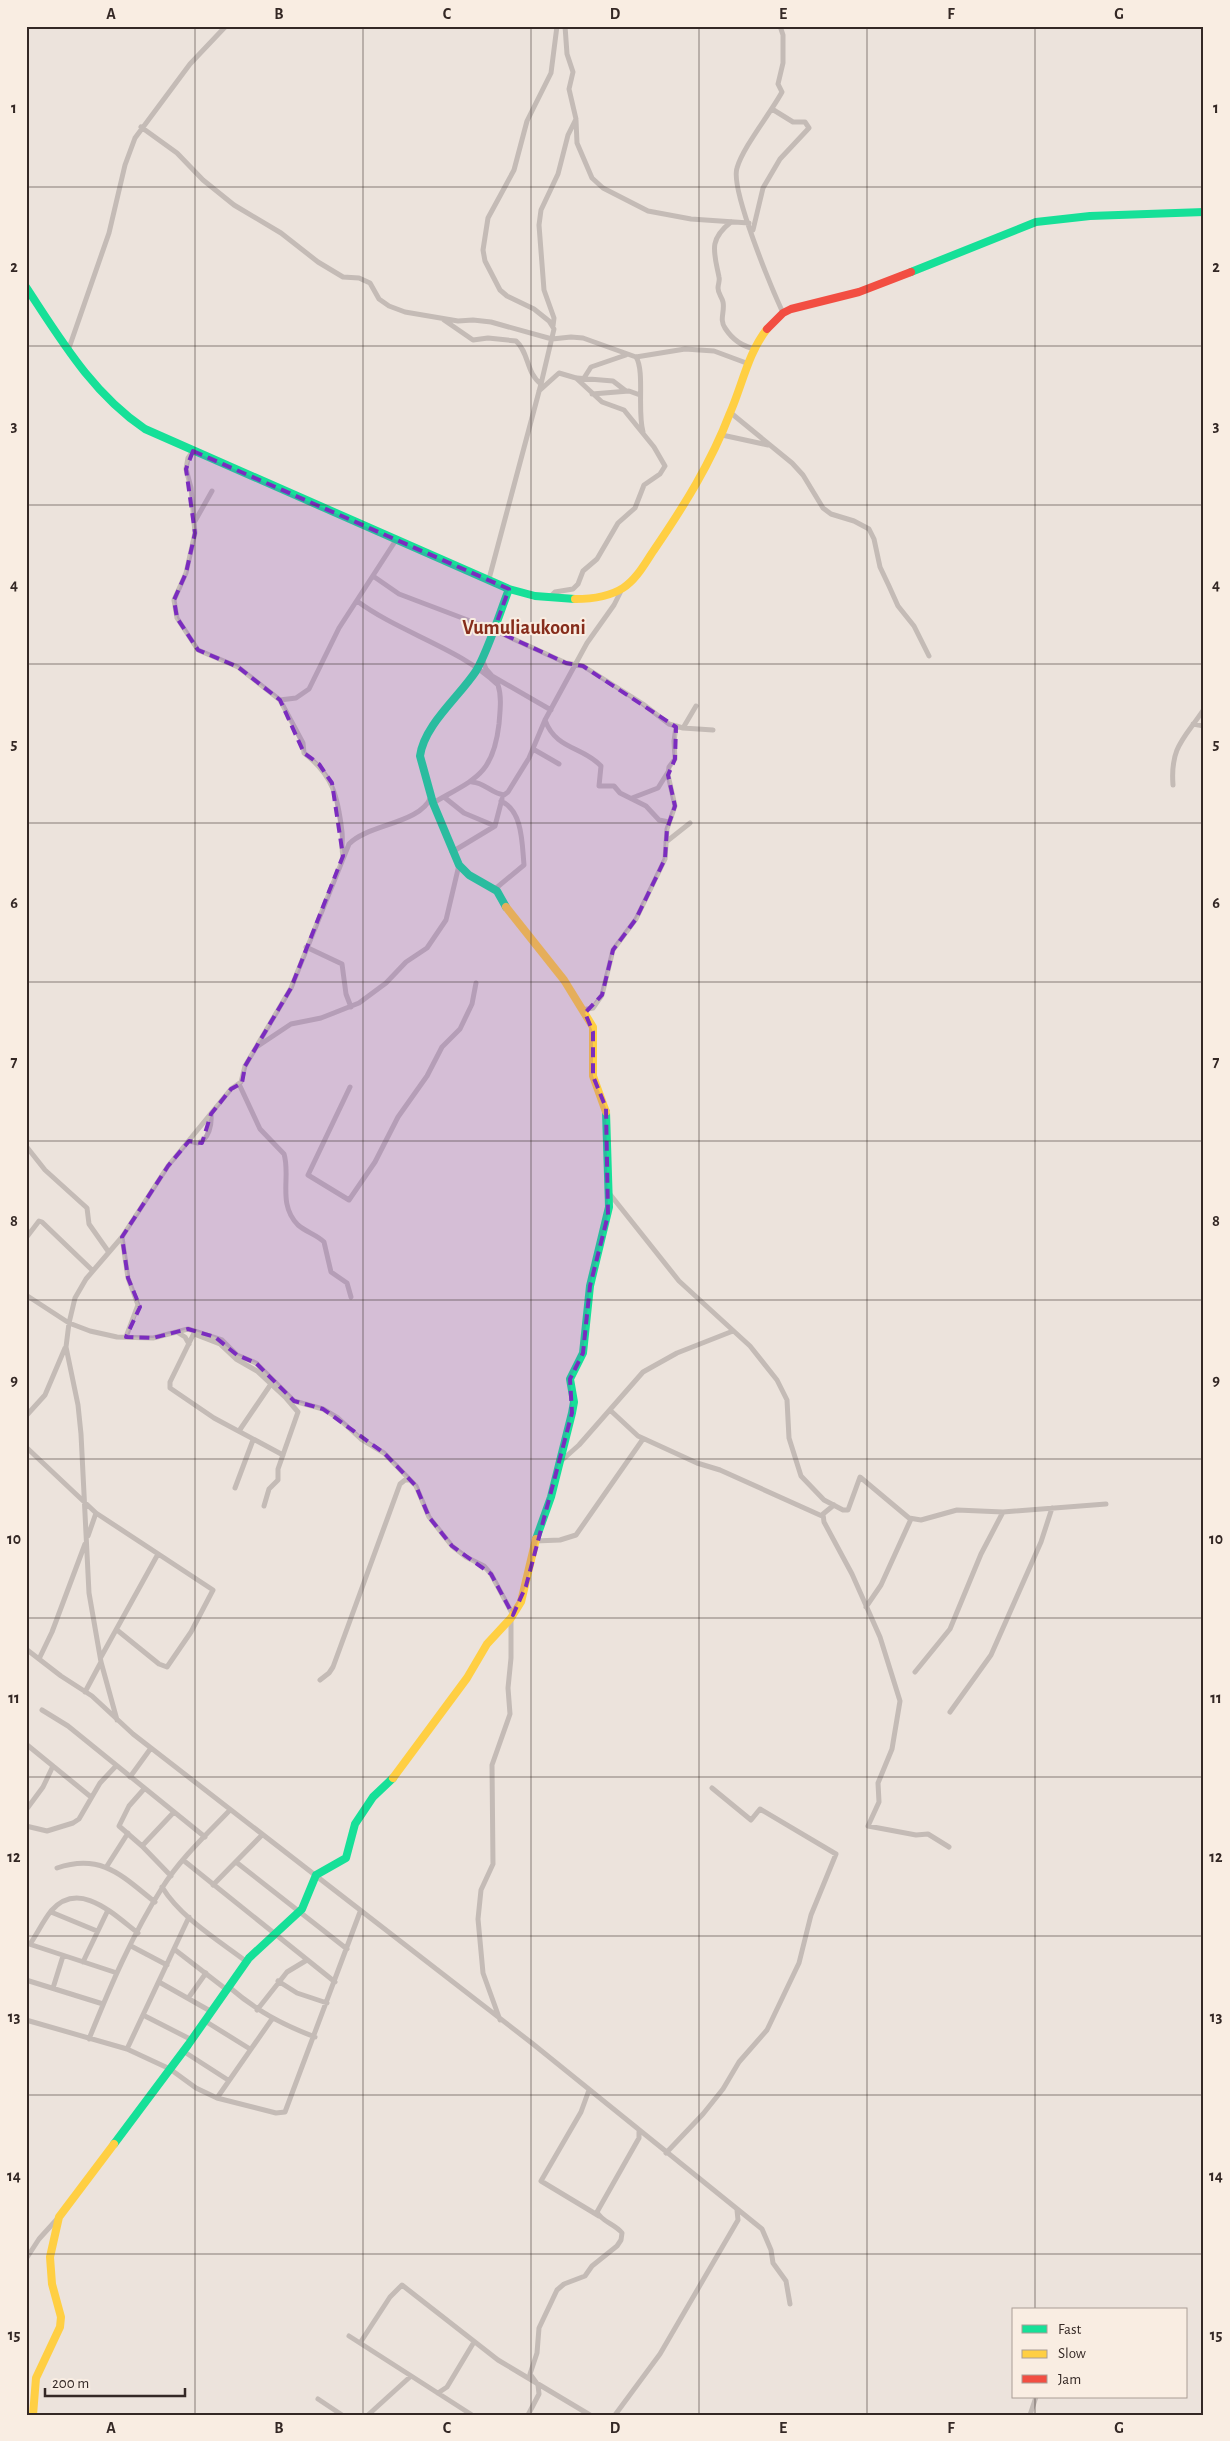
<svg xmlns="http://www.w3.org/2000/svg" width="1230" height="2441" viewBox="0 0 1230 2441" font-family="'Alegreya Sans',sans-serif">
	<rect width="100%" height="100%" fill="#ece3dc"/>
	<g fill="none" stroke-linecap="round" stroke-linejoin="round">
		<!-- street -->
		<path stroke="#c4bbb6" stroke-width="5" d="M780,26L783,35V63L778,84L782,92C770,114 743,147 737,168C730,189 772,289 783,313
			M576,120L577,143L592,178L603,188L648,211L691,219L749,223
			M141,127L177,153L203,180L234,205L281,233L318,262L343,277L359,278L370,283L379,299L389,306L405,312L458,321L473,320L491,322L552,339L571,337L583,338L636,357L685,349L714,351L749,364
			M731,222C708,240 714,252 719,277C720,281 718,284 718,288C718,294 722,297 723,302C725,312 719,319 725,328C732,339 743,347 756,349
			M753,230L763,188L780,159L809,128L805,122H793L772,109
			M444,320L473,340L488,338L516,341C529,352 526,373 541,384
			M553,326L554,318L544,290L539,225L541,210L558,174L568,135L576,119L569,89L573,72L567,54L565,26
			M69,348L109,233L125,165L135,138L190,64L226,26
			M636,357C645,371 637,411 643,432
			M577,378L613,381L626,391
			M584,378L591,367L626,355
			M539,391L559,373L576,378L602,402L624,410L654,447L665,466L660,474L644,485L635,508L618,523L597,559L583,571L578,584L573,589L555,592L549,598
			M592,394L629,391L640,395
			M731,413L792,463L803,475L823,508L831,514L854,521L869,529L874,539L880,567L889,586L898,606L914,626L929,656
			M722,435L768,445
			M193,451L188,458L186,469L191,488L195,533L186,573L174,600L177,618L198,650L238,667L280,700L296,698L309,689L339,628L396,540
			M195,521L212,491
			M373,576L399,594L494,630L566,663L583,666L643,704L669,724L683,728L713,730
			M489,579L541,384L554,329L549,321L534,309L507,296L500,290L485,261L483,250L488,218L514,170L527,121L551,73L557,26
			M357,601C400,633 460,648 498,685C502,697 500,711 499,724C493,776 474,779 433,803
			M482,659L486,669L492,676L551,710
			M280,700L303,743L304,753C333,775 338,797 342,832C343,840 341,848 343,856
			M545,720C556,750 582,746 601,766L599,786H614L620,793L646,806L659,820L669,822
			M1193,724L1204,726
			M683,728L696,706
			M533,749L559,764
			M472,782C484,782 492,794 504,795L508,792L529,758L545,720L587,643L614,605L622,589
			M1173,785C1170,746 1185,738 1204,709
			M444,797L464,813L495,826
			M632,798L658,788L668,772
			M666,842L690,823
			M452,852L495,826L502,799
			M495,889L524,865C522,844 523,811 501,801
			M306,947L342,964L346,994L351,1007
			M582,1010L593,1008L602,995L613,950L636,919L665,859L667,829L675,806L668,775L669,767L675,759L674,741L676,727
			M258,1046L291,1024L321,1018L359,1003L386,983L406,962L427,948L446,920L459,865
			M239,1084L260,1129L284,1154C291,1176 277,1204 298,1225C306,1232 317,1235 324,1242L331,1272L347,1283L351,1297
			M350,1087L308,1175L349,1200L375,1162L398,1117L427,1076L442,1047L460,1029L472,1004L476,983
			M189,1141L198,1143C209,1139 212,1125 211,1114
			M26,1146L45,1170L87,1208L89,1224L108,1251
			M609,1193L679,1281L750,1346L777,1380L787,1400L789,1438L801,1476L824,1500L843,1510H848L860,1477L909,1518L921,1520L957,1510L1003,1512L1106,1504
			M122,1237L128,1278L138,1305L126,1337
			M26,1238L39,1221L42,1222L92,1270
			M26,1295L69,1323L90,1331L117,1337L153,1338L188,1329L222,1340L237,1355L256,1363L294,1401L323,1409L338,1418L361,1439L384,1453L416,1486L429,1517L452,1546L466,1557L484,1566L491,1574L513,1615
			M195,1331L170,1382V1388L214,1418L283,1455
			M177,1332L185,1337L189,1344
			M194,1334L220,1344L236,1359L257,1371L286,1398L298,1412L278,1469V1480L269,1489L264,1506
			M610,1410L638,1436L697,1463L720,1470L822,1516
			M26,1416L45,1395L65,1348
			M239,1431L271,1384
			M26,1447L96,1513L213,1590L191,1632L167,1667L159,1664L117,1630
			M560,1462L579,1445L643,1372L677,1353L733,1331
			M235,1488L253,1440
			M834,1505L823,1514L824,1522L852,1574L880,1637L900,1701L892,1749L878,1783L879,1802L868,1826L916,1835L928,1834L949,1847
			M88,1536L96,1513
			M535,1541L560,1540L576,1535L643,1439
			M866,1607L881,1585L911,1519
			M26,1649L61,1676L92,1696L133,1734L533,2044L762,2229L771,2250L773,2263L786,2281L790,2304
			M101,1657L158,1554
			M39,1659L52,1632L85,1544
			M915,1672L950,1629L981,1554L1003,1512
			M320,1680L329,1673L333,1667L400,1484L405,1480H410
			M85,1692L101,1662
			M42,1710L68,1726L205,1837
			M950,1712L991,1655L1041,1542L1052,1508
			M117,1720L101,1662L89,1593L81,1434L78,1405L66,1347L69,1323L75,1298L86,1279L122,1237L168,1166L231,1089L241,1082L245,1066L291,988L349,844C368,824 420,824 431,797
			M26,1744L91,1797
			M130,1777L151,1748
			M144,1789L129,1806L119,1826L142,1846L171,1876
			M26,1810L43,1787L53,1766
			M26,1826L47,1831L73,1823L79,1819L100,1783L116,1766
			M142,1846L174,1812
			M183,1860L335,1982
			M236,1862L347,1949
			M107,1866L128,1833
			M57,1868C102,1853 122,1876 155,1902
			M213,1885L262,1835
			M162,1887C181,1918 218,1940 247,1962
			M51,1912L97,1931
			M26,1943L117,1973
			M30,1944C37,1934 43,1921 51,1911C79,1879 113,1914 138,1933
			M131,1946L167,1965
			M174,1949L227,1990
			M83,1962L108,1910
			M26,1980L103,2004
			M278,1981L297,1993L327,2003
			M159,1982L212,2012
			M229,1987C257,2011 281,2024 315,2037
			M53,1988L63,1956
			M189,1997L206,1973
			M257,2010L287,1972L307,1960
			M143,2015L192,2040
			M26,2020L127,2049L170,2069L196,2088L217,2098L276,2113L285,2112L360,1912
			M500,2020L483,1973L478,1919L481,1890L493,1864L492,1765L510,1714L508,1688L511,1658V1618
			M205,2021L250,2049
			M89,2039C110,1987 132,1935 162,1888C180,1859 206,1835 230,1810
			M127,2049L189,1917
			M183,2051L228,2080
			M589,2090L581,2112L541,2181L599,2216
			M217,2098L272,2019
			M666,2153L703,2114L723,2089L739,2062L767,2030L799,1963L811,1915L836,1854L760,1809L751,1820L712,1788
			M26,2259L39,2239L58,2218
			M349,2336L472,2415
			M360,2343L390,2297L402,2285L498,2360L590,2415
			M438,2393L447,2387L474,2342
			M318,2399L342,2415
			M368,2415L411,2376
			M528,2415L539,2394L538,2385L530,2374L537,2353L539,2328L557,2290L564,2284L585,2276L592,2266L617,2246L621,2240L622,2233C615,2224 602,2222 597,2212L639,2138V2132
			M615,2415L660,2354L738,2220L737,2210
			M1030,2415L1036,2397"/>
		<!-- fast -->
		<path stroke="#16e098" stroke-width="8" d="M911,272L1036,222L1090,216L1204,212
			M26,287C61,340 92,393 145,429L509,589L535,596L575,599
			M506,907L497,891L469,875L459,865L433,803L420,756C424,725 459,697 476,671C488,651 500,612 509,589
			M536,1539L551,1497L572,1413L574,1402L570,1379L583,1353L590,1286L609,1207L606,1112
			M114,2144L188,2045L249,1958L302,1909L316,1875L346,1858L355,1824L373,1797L393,1778"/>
		<!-- slow -->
		<path stroke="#ffcf43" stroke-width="8" d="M575,599C591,599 609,597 623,588C637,579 645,563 654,550C684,506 711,463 730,413C742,386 748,353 767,329
			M506,907L564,980L593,1027V1076L606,1112
			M393,1778L467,1678L487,1644L511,1618L521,1602L536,1539
			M33,2415L36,2378L60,2327L61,2317L52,2284L50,2257L59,2217L114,2144"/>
		<!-- jam -->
		<path stroke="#f24e42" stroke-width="8" d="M767,329L783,313L791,309L859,292L911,272"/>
	</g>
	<!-- marked area -->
	<path fill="#7b2cbf" fill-opacity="0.2" stroke="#7b2cbf" stroke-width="4" stroke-dasharray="10 6" stroke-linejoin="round" d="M193,451L509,589L494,630L566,663L583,666L676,727L675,759L668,775L675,806L667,829L665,859L636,919L613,950L602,995L585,1013L593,1032V1076L606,1108L608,1215L590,1286L583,1353L570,1379L572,1413L526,1586L513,1615L491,1574L452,1546L429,1517L416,1486L384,1453L323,1409L294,1401L256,1363L237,1355L215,1337L188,1329L153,1338L126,1337L140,1307L128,1278L122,1237L168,1166L189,1141L202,1143L211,1114L231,1089L242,1083L245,1066L291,988L343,856L332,783L319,764L304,753L280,700L238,667L198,650L177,618L174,600L186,573L195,533L186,469Z"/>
	<!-- grid -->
	<path fill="none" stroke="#342825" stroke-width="1" stroke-opacity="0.55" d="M195,26V2415M363,26V2415M531,26V2415M699,26V2415M867,26V2415M1035,26V2310M26,187H1204M26,346H1204M26,505H1204M26,664H1204M26,823H1204M26,982H1204M26,1141H1204M26,1300H1204M26,1459H1204M26,1618H1204M26,1777H1204M26,1936H1204M26,2095H1204M26,2254H1204M1035,2397V2415"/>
	<g text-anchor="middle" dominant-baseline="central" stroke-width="4" stroke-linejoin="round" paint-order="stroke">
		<!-- quarter labels -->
		<g font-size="20" font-weight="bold" fill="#862c1b" stroke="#f9ede2">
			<text x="524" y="628">Vumuliaukooni</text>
		</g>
	</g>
	<!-- border -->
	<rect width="1230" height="2441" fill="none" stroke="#f9ede2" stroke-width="55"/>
	<!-- legend -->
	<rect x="1012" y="2308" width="175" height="90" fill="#f9ede2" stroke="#aa9e96"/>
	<rect x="1022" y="2325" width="25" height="8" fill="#16e098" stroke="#aa9e96"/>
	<text x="1058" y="2334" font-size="15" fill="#342825">Fast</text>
	<rect x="1022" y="2350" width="25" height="8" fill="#ffcf43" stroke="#aa9e96"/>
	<text x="1058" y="2358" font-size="15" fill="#342825">Slow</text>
	<rect x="1022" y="2375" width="25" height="8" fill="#f24e42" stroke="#aa9e96"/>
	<text x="1058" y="2384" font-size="15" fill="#342825">Jam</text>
	<!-- scale -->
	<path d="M45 2388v8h140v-8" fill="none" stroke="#342825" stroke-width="2.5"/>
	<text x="52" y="2388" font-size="15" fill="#342825" stroke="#f9ede2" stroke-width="4" paint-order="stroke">200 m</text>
	<rect x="28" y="28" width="1174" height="2386" fill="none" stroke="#342825" stroke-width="2"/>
	<g font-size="16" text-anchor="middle" font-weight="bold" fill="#342825">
		<text x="111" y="19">A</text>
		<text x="279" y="19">B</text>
		<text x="447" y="19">C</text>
		<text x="615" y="19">D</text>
		<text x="783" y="19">E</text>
		<text x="951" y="19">F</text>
		<text x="1119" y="19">G</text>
		<text x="14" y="113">1</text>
		<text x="1216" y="113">1</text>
		<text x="14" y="272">2</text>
		<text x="1216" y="272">2</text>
		<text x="14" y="431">3</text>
		<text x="1216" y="431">3</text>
		<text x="14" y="590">4</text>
		<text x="1216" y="590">4</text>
		<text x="14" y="749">5</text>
		<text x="1216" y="749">5</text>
		<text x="14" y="908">6</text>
		<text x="1216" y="908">6</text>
		<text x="14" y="1067">7</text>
		<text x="1216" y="1067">7</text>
		<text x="14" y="1226">8</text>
		<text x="1216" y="1226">8</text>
		<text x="14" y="1385">9</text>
		<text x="1216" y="1385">9</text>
		<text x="14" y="1544">10</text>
		<text x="1216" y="1544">10</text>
		<text x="14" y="1703">11</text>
		<text x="1216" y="1703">11</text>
		<text x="14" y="1862">12</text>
		<text x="1216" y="1862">12</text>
		<text x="14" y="2022">13</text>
		<text x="1216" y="2022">13</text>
		<text x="14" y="2181">14</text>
		<text x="1216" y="2181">14</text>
		<text x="14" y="2340">15</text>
		<text x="1216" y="2340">15</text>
		<text x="111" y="2433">A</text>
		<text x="279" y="2433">B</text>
		<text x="447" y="2433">C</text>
		<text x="615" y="2433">D</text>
		<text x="783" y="2433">E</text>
		<text x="951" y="2433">F</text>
		<text x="1119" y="2433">G</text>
	</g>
</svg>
